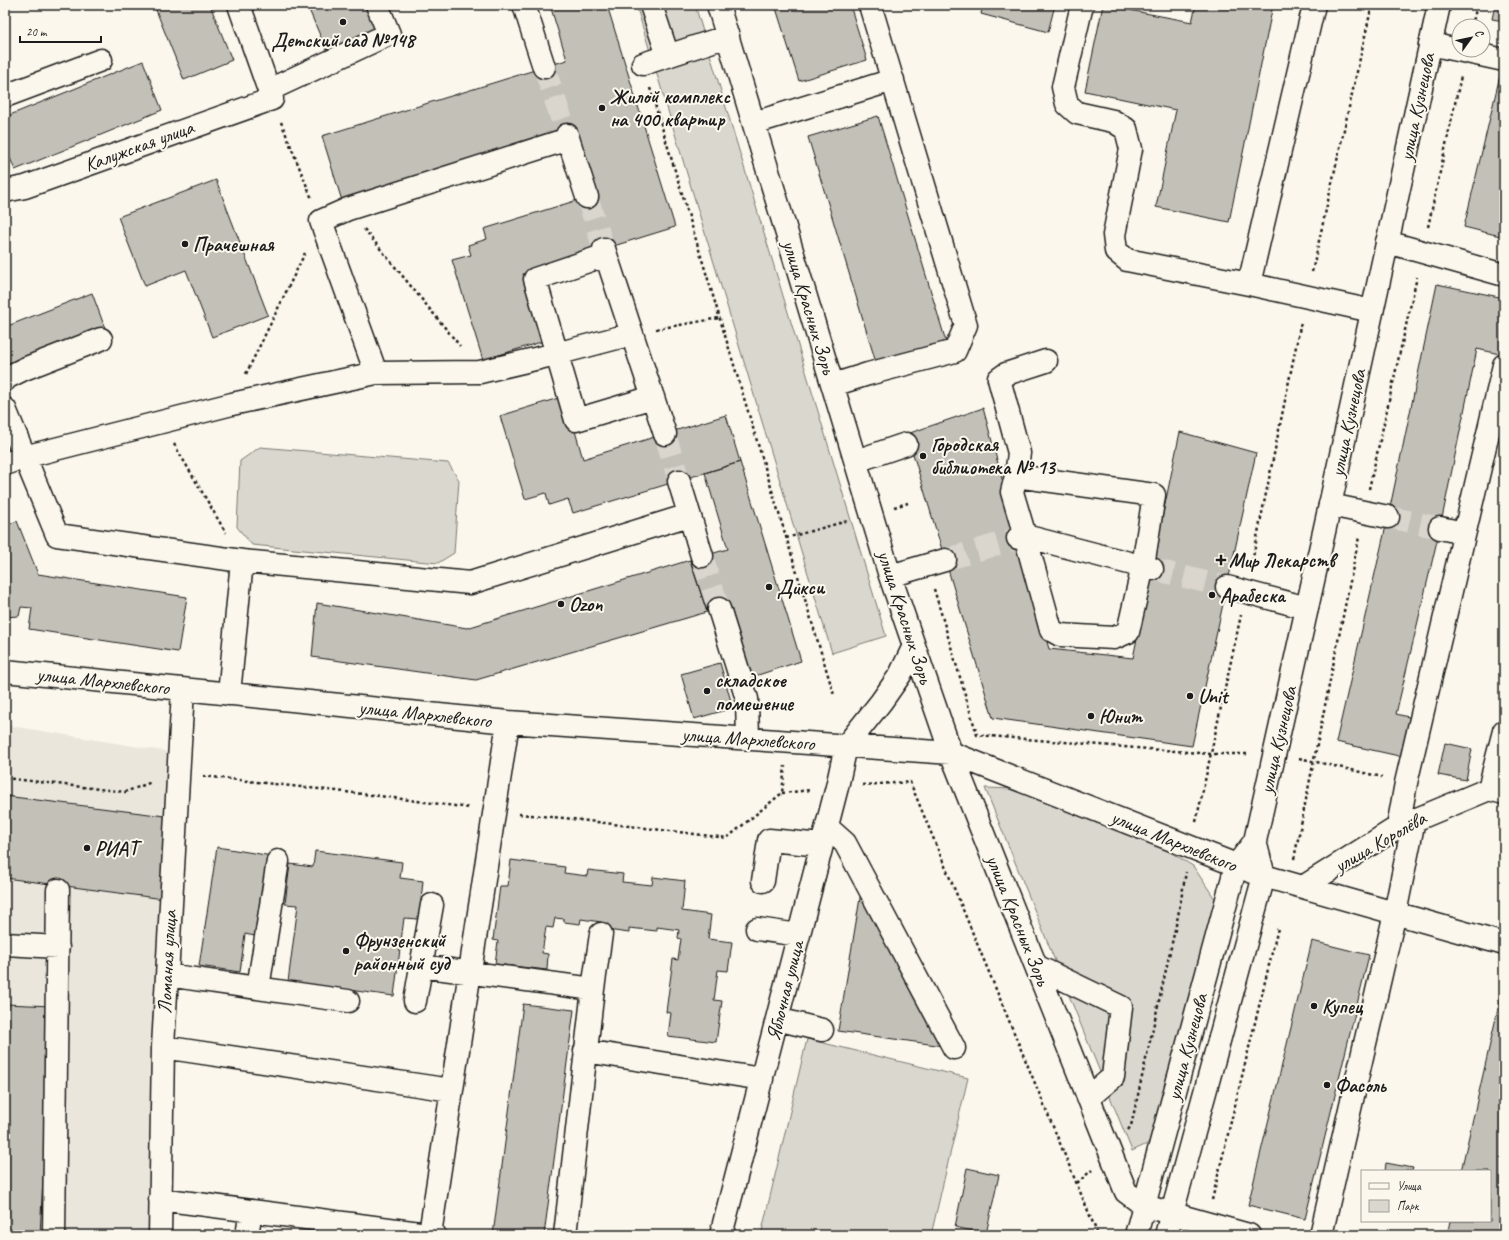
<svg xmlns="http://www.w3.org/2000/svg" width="1509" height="1240" viewBox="0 0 1509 1240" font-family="Caveat,sans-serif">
	<rect width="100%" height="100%" fill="#fbf7ec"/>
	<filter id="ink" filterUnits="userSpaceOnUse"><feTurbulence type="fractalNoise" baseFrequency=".025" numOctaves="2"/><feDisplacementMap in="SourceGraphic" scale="8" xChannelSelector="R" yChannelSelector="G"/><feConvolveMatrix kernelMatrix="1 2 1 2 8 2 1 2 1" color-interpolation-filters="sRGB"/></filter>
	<g filter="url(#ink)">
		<!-- built -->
		<path fill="#eae6dc" d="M5,725L182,754L159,1235H5Z"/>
		<!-- green -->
		<path fill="#dad7ce" stroke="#7b7a75" d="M636,5H695L886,636L832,653Z
			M260,447L448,463L459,480L454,553L438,563L252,545L237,527L240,461Z
			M985,788L1046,790L1142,835L1193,866L1219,905L1158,1131L1147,1144L1132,1151Z
			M807,1039L968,1078L931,1235H761Z"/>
		<!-- building -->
		<path fill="#c3c0b8" stroke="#1c1c1c" d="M154,5H210L232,60L184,80Z
			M307,5H365L380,39L331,61Z
			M550,5H607L675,227L523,274L544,341L483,360L452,260L471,255L468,245L487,239L484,229L594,195L574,132L343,204L322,136L567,60Z
			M775,5H850L867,60L799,81Z
			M983,5H1055L1048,32L981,14Z
			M1103,5L1192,22L1196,5H1273L1229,222L1156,207L1176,110L1085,91Z
			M1495,5H1504V21L1492,19Z
			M143,61L162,110L15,170L5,146V117Z
			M1502,67L1504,68V237L1464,227Z
			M878,116L947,345L877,366L808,137Z
			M216,180L268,315L212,337L186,270L145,286L118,217Z
			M1437,284L1504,298V355L1477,349L1440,528L1396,714L1417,719L1408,758L1336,742L1388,517Z
			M92,293L108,336L5,376V327Z
			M565,396L583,459L726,415L740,462L573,513L568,499L549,505L546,493L525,499L500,416Z
			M983,408L1018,538L1049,649L1133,658L1180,432L1256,453L1192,746L993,718L907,434Z
			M740,462L801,661L752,677L730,605L707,612L690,560L728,549L705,473Z
			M17,521L38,574L187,597L178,652L29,629L32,608L21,607L19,616L5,617V526Z
			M690,560L707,612L476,680L312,657L317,603L467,628Z
			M720,663L733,708L694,719L681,674Z
			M1445,743L1472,749L1466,780L1438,775Z
			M5,796L173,817L164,899L5,878Z
			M217,847L272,856L260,937L245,934L240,972L199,966Z
			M315,851L402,862L400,878L423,881L419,919L404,918L394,996L288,982L298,905L285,904L290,864L313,867Z
			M511,860L565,867L564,873L587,876L588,870L623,874L622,882L652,885L653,877L685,881L682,911L711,915L708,939L732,942L728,971L718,970L714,1000L722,1001L716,1042L668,1036L671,1013L666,1012L673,959L678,960L681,939L678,938L679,930L657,927V931L629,928V933L600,929L601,922L581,919L580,924L564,922V919L555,918L553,928L546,927L542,953L548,954L547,970L495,964L498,941L493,940L500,886H508Z
			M861,892L943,1046L838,1031Z
			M1312,941L1369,955L1305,1219L1248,1205Z
			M1503,987H1504V1235H1447L1450,1221H1490V1171H1461Z
			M5,1004L52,1006L40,1235H5Z
			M523,1004L574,1010L544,1235H493Z
			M1386,1163L1413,1168L1412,1171H1385Z
			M967,1168L999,1175L986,1234L955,1227Z"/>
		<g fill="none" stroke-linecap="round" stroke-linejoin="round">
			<!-- minor-tunnel -->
			<path stroke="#dad6cd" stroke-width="22" stroke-dasharray="22 11" stroke-linecap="butt" d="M544,67L567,135
				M587,197L604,249
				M665,434L679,481
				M1388,517L1440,528
				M702,556L719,609
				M945,560L1018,538
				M1152,569L1227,587"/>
			<!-- minor casing -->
			<g stroke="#1c1c1c" stroke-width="25">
				<path id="minor" d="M524,5L544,67
					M651,5L668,56
					M718,5L890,576L951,753L1126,1192L1145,1206L1249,1235
					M1082,5L1063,87L1067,104L1077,113L1113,121L1126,129L1131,149L1114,235L1116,251L1127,260L1249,284L1372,311
					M1430,44L1504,60
					M643,64L728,36
					M269,90L389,34L377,5
					M5,96L101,60
					M754,123L893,80
					M567,135L587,197
					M5,191L25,187L272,99L239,5
					M1387,242L1504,275
					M604,249L665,434
					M606,255L535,279L576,420L653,397
					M1249,284L1314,5
					M376,373L321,221L348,209L568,139
					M5,380L6,378L24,369L101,339
					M833,385L868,374L955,351L966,325L870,5
					M5,409L57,535L242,561L229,694
					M856,461L906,444
					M5,464L24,457L232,404L376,373L480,372L556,354L632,334
					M1016,476L1012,492L1025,536L1152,569
					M679,481L702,556
					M1330,505L1388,517
					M1440,528L1464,533
					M1018,538L1025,536L1051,630L1060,635L1114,638L1128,632L1143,566L1154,495L1016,476L1019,453L999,379L1006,374L1046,361
					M242,561L470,583L689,515
					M890,576L945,560
					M1227,587L1307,608
					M719,609L747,699L748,739
					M5,671L508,722L951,753L1231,863L1236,866L1264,876L1504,944
					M1489,789L1504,731
					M827,827L845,843L954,1048
					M1398,827L1406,783L1504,365
					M763,881L769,840L822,845
					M1303,887L1398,827L1489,789L1504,793
					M757,929L799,935
					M5,944L58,947
					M421,966L593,989
					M1036,966L1121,1007L1113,1077L1088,1098
					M167,975L348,1001
					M258,988L278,861
					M415,1001L432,905
					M777,1019L822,1030
					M163,1047L451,1090
					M585,1051L762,1079
					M160,1199L435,1235
					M430,1234L508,722
					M54,1235L58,890
					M160,1235L163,1047L183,690
					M247,1235L251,1211
					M565,1235L593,989L601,934
					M721,1235L837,787L846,746L881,702L900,675L914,646
					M1321,1235L1395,913L1414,820"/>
			</g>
			<!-- major casing -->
			<g stroke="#1c1c1c" stroke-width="25">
				<path id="major" d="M1136,1235L1236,866L1255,841L1330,505L1439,5
					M1166,1235L1264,876L1255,841"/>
			</g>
			<!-- path -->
			<path stroke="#1c1c1c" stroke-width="2.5" stroke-dasharray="3 3" stroke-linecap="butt" d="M1472,26L1477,5
				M650,88L834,695
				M281,122L312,199
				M1428,227L1461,76
				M364,229L460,346
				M1312,272L1372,5
				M656,329L720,318
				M246,374L305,253
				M174,444L226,533
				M1369,489L1417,277
				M894,507L908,503
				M786,538L847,521
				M1251,567L1301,322
				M934,589L977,735L1211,754H1249
				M1299,758L1382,777
				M203,776L372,795L470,808
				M5,778L125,792L152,782
				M862,785L910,782L1098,1235
				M782,793L811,790
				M519,814L564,818L727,838L782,793L785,766
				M1196,822L1241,615
				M1294,859L1359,537
				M1128,1130L1131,1126L1178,916L1186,872
				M1077,1183L1092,1170
				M1212,1200L1278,928"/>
			<!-- minor -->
			<use href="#minor" stroke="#fbf7ec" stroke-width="22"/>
			<!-- major -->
			<use href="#major" stroke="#fbf7ec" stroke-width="22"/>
		</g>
	</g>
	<!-- markers -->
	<g fill="#1c1c1c" stroke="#fbf7ec" stroke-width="1.5">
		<circle cx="343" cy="22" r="4"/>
		<circle cx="602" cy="108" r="4"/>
		<circle cx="185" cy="244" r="4"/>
		<circle cx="923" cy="456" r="4"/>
		<path d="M1219 554h4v4h4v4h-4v4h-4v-4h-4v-4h4z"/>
		<circle cx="769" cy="587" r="4"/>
		<circle cx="1212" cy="595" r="4"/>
		<circle cx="561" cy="604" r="4"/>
		<circle cx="707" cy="691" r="4"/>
		<circle cx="1190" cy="696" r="4"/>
		<circle cx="1091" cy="716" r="4"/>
		<circle cx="87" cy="848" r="4"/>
		<circle cx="346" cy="951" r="4"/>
		<circle cx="1314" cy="1006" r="4"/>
		<circle cx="1327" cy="1085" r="4"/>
	</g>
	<g text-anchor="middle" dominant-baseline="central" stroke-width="4" stroke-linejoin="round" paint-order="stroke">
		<!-- poi labels -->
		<g font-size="20" font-weight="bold" fill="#1c1c1c" stroke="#fbf7ec" text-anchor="start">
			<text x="343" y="40" text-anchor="middle">Детский сад №148</text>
			<text x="610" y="96">Жилой комплекс<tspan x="610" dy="23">на 400 квартир</tspan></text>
			<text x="193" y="244">Прачешная</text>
			<text x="931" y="444">Городская<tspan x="931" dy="23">библиотека № 13</tspan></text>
			<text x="1229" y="560">Мир Лекарств</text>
			<text x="777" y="587">Дикси</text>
			<text x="1220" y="595">Арабеска</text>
			<text x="569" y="604">Ozon</text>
			<text x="715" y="680">складское<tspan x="715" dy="23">помешение</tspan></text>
			<text x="1198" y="696">Unit</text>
			<text x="1099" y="716">Юнит</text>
			<text x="95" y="848">РИАТ</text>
			<text x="354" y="940">Фрунзенский<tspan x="354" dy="23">районный суд</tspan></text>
			<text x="1322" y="1006">Купец</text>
			<text x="1335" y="1085">Фасоль</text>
		</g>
		<!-- street labels -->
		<g font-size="20" fill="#1c1c1c" stroke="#fbf7ec">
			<text transform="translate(1417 107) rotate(-78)">улица Кузнецова</text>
			<text transform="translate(139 146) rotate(-20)">Калужская улица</text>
			<text transform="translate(809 307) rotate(73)">улица Красных Зорь</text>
			<text transform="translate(1348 423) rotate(-78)">улица Кузнецова</text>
			<text transform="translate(905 617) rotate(72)">улица Красных Зорь</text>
			<text transform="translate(103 681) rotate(6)">улица Мархлевского</text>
			<text transform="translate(425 714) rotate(6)">улица Мархлевского</text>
			<text transform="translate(748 739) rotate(4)">улица Мархлевского</text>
			<text transform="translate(1278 740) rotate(-77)">улица Кузнецова</text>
			<text transform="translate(1174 841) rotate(22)">улица Мархлевского</text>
			<text transform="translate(1380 842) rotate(-30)">улица Королёва</text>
			<text transform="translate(1018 920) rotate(68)">улица Красных Зорь</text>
			<text transform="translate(167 962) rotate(-87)">Ломаная улица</text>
			<text transform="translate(785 991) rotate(-76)">Яблочная улица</text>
			<text transform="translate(1187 1047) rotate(-75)">улица Кузнецова</text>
		</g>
	</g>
	<!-- margin -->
	<rect width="1509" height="1240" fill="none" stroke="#fbf7ec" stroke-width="20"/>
	<rect x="10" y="10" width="1489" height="1220" fill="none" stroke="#1c1c1c" stroke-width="1.5" filter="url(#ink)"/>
	<!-- legend -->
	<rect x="1361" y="1170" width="130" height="52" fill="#fbf7ec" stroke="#a29f99"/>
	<rect x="1369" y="1183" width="20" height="6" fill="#fbf7ec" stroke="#a29f99"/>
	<text x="1397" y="1190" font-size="12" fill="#1c1c1c">Улица</text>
	<rect x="1369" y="1200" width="20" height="12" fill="#dad7ce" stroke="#a29f99"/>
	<text x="1397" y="1210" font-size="12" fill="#1c1c1c">Парк</text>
	<!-- north arrow -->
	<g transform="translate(1471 38) rotate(57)"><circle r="19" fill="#fbf7ec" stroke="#a29f99"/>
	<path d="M0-3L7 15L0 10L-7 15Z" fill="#1c1c1c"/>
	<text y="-6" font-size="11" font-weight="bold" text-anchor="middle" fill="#1c1c1c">С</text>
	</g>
	<!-- scale -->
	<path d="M20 36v6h81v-6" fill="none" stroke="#1c1c1c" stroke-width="2"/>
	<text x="26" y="36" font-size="12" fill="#1c1c1c" stroke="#fbf7ec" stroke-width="3" paint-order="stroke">20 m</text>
</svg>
